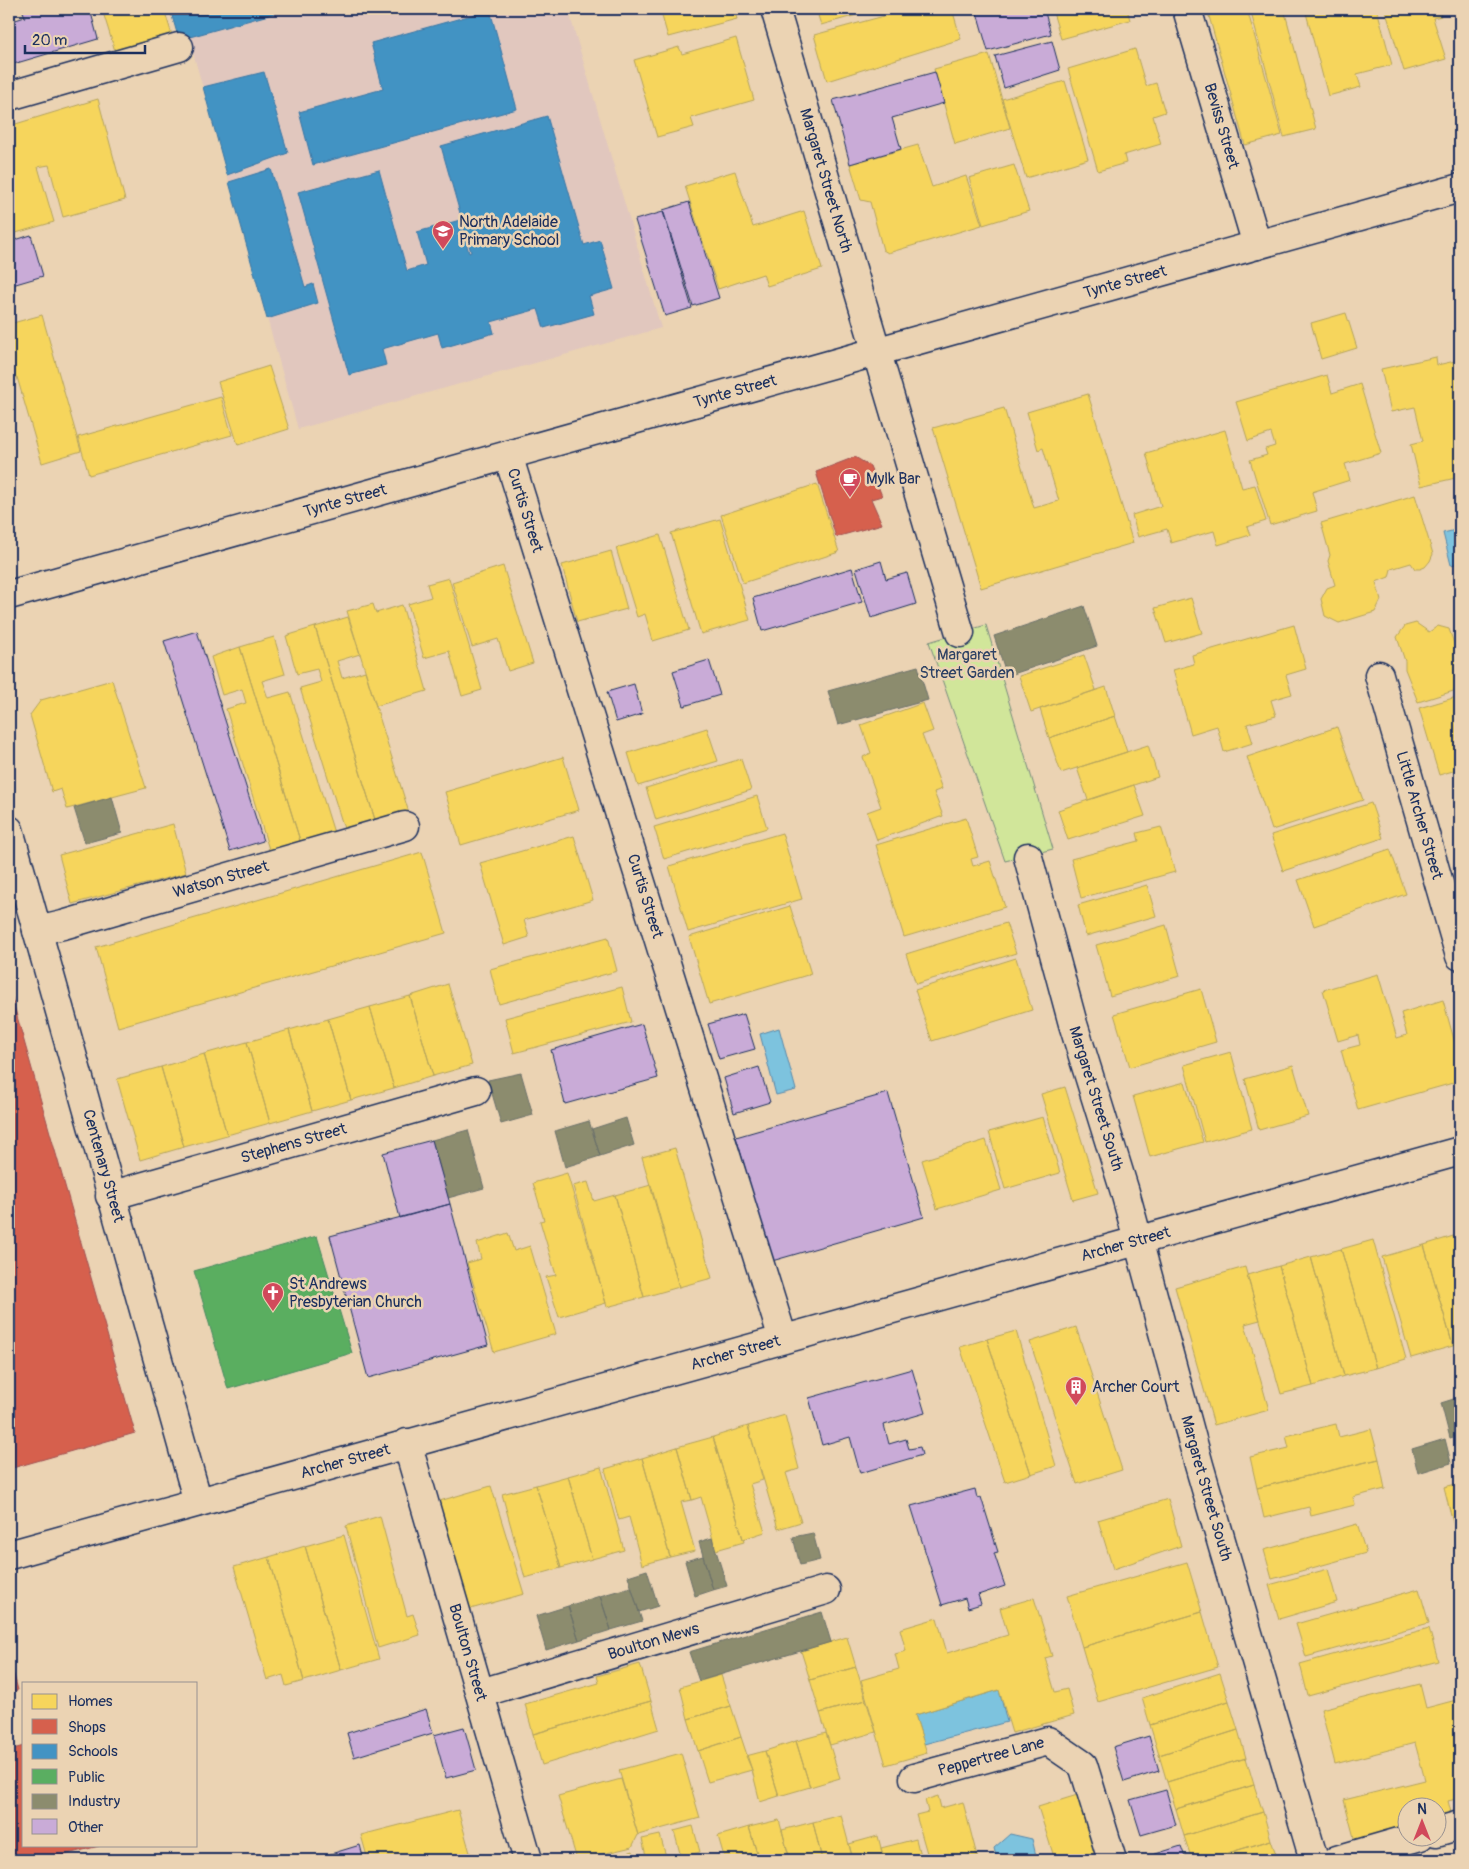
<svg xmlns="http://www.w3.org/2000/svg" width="1469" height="1869" viewBox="0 0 1469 1869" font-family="Pangolin,sans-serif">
	<rect width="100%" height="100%" fill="#ebd3b3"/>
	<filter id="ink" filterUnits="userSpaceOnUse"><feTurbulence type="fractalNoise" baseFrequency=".02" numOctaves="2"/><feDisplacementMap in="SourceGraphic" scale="10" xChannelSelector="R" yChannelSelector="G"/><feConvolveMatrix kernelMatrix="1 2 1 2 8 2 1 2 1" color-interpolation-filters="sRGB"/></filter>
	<g filter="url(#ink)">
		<!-- built -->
		<path fill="#e1c7be" d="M170,9H568L661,328L298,429L189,38L179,40Z"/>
		<!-- green -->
		<path fill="#d1e69a" stroke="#768a7c" d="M986,625L1053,849L1005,861L929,642Z"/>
		<!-- water -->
		<path fill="#7dc3de" stroke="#5688ab" d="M1460,529V563L1451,565L1443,533Z
			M779,1028L796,1090L776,1095L760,1034Z
			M999,1690L1007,1722L924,1744L915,1715Z
			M1010,1834L1032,1839L1037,1860H997L994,1848Z"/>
		<!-- homes -->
		<path fill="#f6d55c" stroke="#b4a35d" d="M102,9H164L172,35L115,51Z
			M660,9H734L737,19L668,37Z
			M816,9H878L821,25Z
			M910,9H952L961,39L827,81L814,35Z
			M1052,9H1127L1130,20L1061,39Z
			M1207,9H1247L1282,135L1245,145Z
			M1250,9H1284L1316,129L1284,137Z
			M1305,9H1377L1392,65L1357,74L1361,87L1328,96Z
			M1385,9H1439L1441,16L1433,18L1446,59L1404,71Z
			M736,38L754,100L691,118L694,127L657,137L634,60L679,47L682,54Z
			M1135,49L1146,86L1156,83L1165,112L1153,116L1161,144L1124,155L1126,163L1098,171L1068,69Z
			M989,54L1010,128L955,144L934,69Z
			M1065,81L1088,159L1026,178L1002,99Z
			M98,99L125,200L63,217L49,165L38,167L54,222L9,235V126Z
			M918,145L932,187L966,176L982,225L888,253L883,250L870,202L861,200L850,164Z
			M1014,165L1029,211L983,225L969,178Z
			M735,171L753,227L804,211L822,269L767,286L763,274L718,289L685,186Z
			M1346,313L1357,348L1321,359L1311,323Z
			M42,315L81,451L42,463L17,377L9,379V324Z
			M1436,357L1437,365L1460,360V477L1421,486L1411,444L1423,441L1415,407L1391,412L1381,369Z
			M269,366L289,429L238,445L218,382Z
			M1327,375L1332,393L1360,384L1381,453L1345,464L1350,480L1312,492L1317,511L1270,525L1250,460L1267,455L1265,449L1275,446L1271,433L1248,441L1236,402Z
			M1088,394L1133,543L981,588L933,428L1004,408L1034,508L1059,501L1043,448L1038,450L1027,412Z
			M221,397L232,435L89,475L78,437Z
			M1225,430L1242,488L1255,485L1266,521L1247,527L1250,535L1218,545L1214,531L1171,543L1167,529L1138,537L1132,515L1161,506L1146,453Z
			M817,484L839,552L743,583L721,515Z
			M1415,495L1433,554L1430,561L1425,567L1420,569H1415L1411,563L1391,569L1389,577L1376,582L1381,600L1375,612L1339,623L1325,616L1321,599L1327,588L1335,585L1328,561L1330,555L1321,523Z
			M720,519L750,620L701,634L671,533Z
			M660,535L689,630L653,641L645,614L637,617L616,548Z
			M611,551L627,609L577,622L562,565Z
			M503,566L533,663L508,671L498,639L472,647L452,582Z
			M449,578L482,690L462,696L449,651L424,658L408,604L431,597L427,584Z
			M1191,598L1202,633L1166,643L1155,608Z
			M373,604L376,613L402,605L427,691L376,706L347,611Z
			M348,617L360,654L337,661L342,678L365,671L410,816L377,826L315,627Z
			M1416,623L1429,632L1438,626L1449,629L1460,661V689L1418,702L1405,669V661L1397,637L1405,626Z
			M1294,625L1306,669L1286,675L1292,694L1271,700L1276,716L1247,724L1253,743L1224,752L1217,726L1191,734L1173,670L1194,664L1192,655Z
			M315,627L377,826L346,835L300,688L321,682L317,669L297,674L286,636Z
			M274,637L285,674L262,681L268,698L290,692L335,836L302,847L240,647Z
			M240,647L302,847L271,856L226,709L246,703L242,689L222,695L211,657Z
			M1084,655L1096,690L1031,712L1019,676Z
			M112,680L146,788L67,809L61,789L52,792L30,715L41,700Z
			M1106,687L1115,716L1049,738L1040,709Z
			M1460,696V769L1439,775L1419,708Z
			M923,703L933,731L922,735L942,789L934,792L943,816L877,840L867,812L881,807L863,757L871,753L861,725Z
			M1115,716L1127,752L1061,773L1049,738Z
			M1337,727L1363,800L1272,830L1247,757Z
			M707,728L718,761L638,786L628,753Z
			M1148,745L1158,777L1088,800L1077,768Z
			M563,757L579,810L461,845L445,792Z
			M741,759L751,790L656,820L646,788Z
			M1134,785L1145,816L1068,840L1058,810Z
			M757,796L767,828L664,859L654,827Z
			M1371,803L1383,838L1283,871L1271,835Z
			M966,818L978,857L971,859L973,866L990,861L1005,907L904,937L876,845Z
			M173,824L186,873L72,904L59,855Z
			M1161,827L1175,872L1081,898L1071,859L1139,841L1137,833Z
			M782,833L802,899L688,932L669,866Z
			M574,836L593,900L524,920L529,937L504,945L480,863Z
			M1390,849L1406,894L1314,926L1298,880Z
			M422,852L446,933L118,1027L96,947Z
			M1147,885L1156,916L1086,936L1078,905Z
			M790,906L811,974L709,1004L689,937Z
			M1006,923L1016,953L916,984L906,954Z
			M1166,925L1180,976L1110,996L1096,945Z
			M608,937L617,971L499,1004L490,969Z
			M1016,958L1032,1010L932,1041L915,990Z
			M1378,974L1397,1038L1407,1035L1401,1013L1443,1000L1460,1061V1081L1358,1110L1341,1050L1360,1045L1358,1035L1338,1041L1323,990Z
			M448,984L472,1065L433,1076L410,996Z
			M622,987L631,1022L514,1053L505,1018Z
			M1201,989L1216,1042L1130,1067L1114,1014Z
			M410,996L433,1076L394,1088L370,1007Z
			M370,1007L394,1088L351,1100L328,1019Z
			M328,1019L351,1100L312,1111L289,1030Z
			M289,1030L312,1111L270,1123L247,1042Z
			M247,1042L270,1123L227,1135L204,1054Z
			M1231,1052L1252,1129L1205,1142L1184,1065Z
			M204,1054L227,1135L184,1147L161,1067Z
			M1293,1065L1308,1116L1259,1130L1245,1079Z
			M161,1067L184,1147L140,1160L117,1079Z
			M1185,1082L1203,1142L1150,1157L1133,1096Z
			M1065,1087L1098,1193L1073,1200L1041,1094Z
			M1043,1117L1060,1173L1005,1189L989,1132Z
			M986,1140L1001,1190L937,1209L922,1160Z
			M675,1148L712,1278L679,1287L642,1157Z
			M567,1173L606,1303L559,1317L546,1277L556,1275L540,1221L544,1220L533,1183Z
			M588,1182L594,1201L615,1195L644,1297L607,1307L573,1186Z
			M651,1185L679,1287L644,1297L615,1195Z
			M508,1233L514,1251L530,1246L556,1334L494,1352L467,1263L481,1259L477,1243Z
			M1460,1234V1344L1453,1346L1424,1245Z
			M1373,1240L1406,1359L1376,1368L1341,1249Z
			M1424,1245L1453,1346L1411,1358L1382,1257Z
			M1341,1249L1376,1368L1344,1376L1311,1257Z
			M1311,1257L1344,1376L1313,1386L1279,1266Z
			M1279,1266L1313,1386L1281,1394L1247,1275Z
			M1245,1267L1260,1320L1245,1324L1269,1410L1214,1425L1175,1287Z
			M1076,1327L1122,1470L1077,1484L1030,1342Z
			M1016,1331L1056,1466L1031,1474L987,1339Z
			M987,1339L1031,1474L1005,1482L960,1347Z
			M785,1415L799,1469L786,1473L801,1522L778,1529L748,1426Z
			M1336,1424L1339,1437L1371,1429L1379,1459L1257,1488L1250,1457L1289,1448L1286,1436Z
			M748,1426L763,1480L750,1484L765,1532L743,1539L713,1437Z
			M713,1437L744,1542L716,1550L701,1497L692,1500L677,1447Z
			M677,1447L692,1500L681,1502L695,1551L670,1557L642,1458Z
			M642,1458L670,1557L642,1565L629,1517L619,1520L605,1469Z
			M1379,1459L1385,1489L1353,1497L1355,1505L1311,1516L1309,1507L1264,1518L1257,1488Z
			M601,1467L624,1550L592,1559L568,1476Z
			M568,1476L592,1559L561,1568L536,1485Z
			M1460,1483V1521L1453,1523L1444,1487Z
			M536,1485L561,1568L525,1578L502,1494Z
			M491,1486L524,1594L467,1610L436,1502Z
			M1168,1499L1181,1546L1113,1569L1098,1520Z
			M380,1516L407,1616L413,1614L420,1635L378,1648L346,1526Z
			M1460,1521V1553L1453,1523Z
			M1357,1524L1366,1553L1272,1579L1264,1550Z
			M344,1535L379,1659L341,1670L305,1546Z
			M305,1546L341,1670L304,1681L269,1557Z
			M269,1557L304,1681L286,1686L283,1675L267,1680L234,1567Z
			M1187,1562L1202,1612L1082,1647L1067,1596Z
			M1328,1569L1337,1602L1279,1619L1269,1585Z
			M1419,1589L1429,1623L1306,1657L1296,1624Z
			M1034,1598L1052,1656L1045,1658L1055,1692L1067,1689L1074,1715L1012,1733L999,1690L915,1715L927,1753L886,1765L861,1680L899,1669L895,1654L906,1651L900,1629L937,1618L947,1653L1008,1635L1000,1608Z
			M1202,1612L1218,1667L1098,1702L1082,1647Z
			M1429,1628L1438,1661L1308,1696L1300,1664Z
			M847,1637L856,1667L810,1680L801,1651Z
			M640,1664L651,1701L533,1734L525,1704L599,1683L597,1676Z
			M856,1667L866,1700L820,1713L810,1680Z
			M1220,1673L1229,1701L1150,1725L1142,1698Z
			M721,1675L731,1706L688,1719L680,1687Z
			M1420,1684L1426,1708L1460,1699V1798L1448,1801L1453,1820L1436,1824V1806H1406V1832L1356,1845L1344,1800L1425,1780L1415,1743L1335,1764L1321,1709Z
			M866,1700L876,1732L830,1745L820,1713Z
			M651,1701L659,1729L542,1765L533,1734Z
			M1229,1701L1238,1730L1159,1755L1150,1725Z
			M731,1706L741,1737L698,1751L688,1719Z
			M1238,1730L1246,1758L1167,1782L1159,1755Z
			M826,1733L840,1778L810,1787L796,1741Z
			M741,1737L752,1770L708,1782L698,1751Z
			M796,1741L810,1787L779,1796L765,1751Z
			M765,1751L779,1796L760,1802L752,1770L746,1756Z
			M681,1753L700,1818L638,1835L619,1770Z
			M1246,1758L1254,1785L1176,1809L1167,1782Z
			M621,1779L638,1835L632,1847L577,1860L558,1796Z
			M1254,1785L1263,1812L1184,1836L1176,1809Z
			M1084,1793L1104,1860H1055L1038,1807Z
			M938,1796L941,1808L963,1802L978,1860H929L916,1815L928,1812L925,1800Z
			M458,1810L472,1860H368L361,1835Z
			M1263,1812L1271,1840L1205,1860H1192L1184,1836Z
			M841,1815L853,1860H822L813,1822Z
			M779,1820L790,1860H759L749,1827Z
			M813,1822L822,1860H790L782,1830Z
			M693,1826L700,1852L681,1857L674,1831Z
			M749,1827L759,1860H725L718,1836Z
			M660,1835L667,1860H647L642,1839Z
			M878,1836L884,1860H853L849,1844Z
			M916,1839L921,1860H884L881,1848Z
			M1271,1840L1278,1860H1205Z
			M633,1851L635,1860H616L615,1857Z"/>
		<!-- shops -->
		<path fill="#d6604d" stroke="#9e5152" d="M855,457L870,466L882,496L871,499L882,524L836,537L816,472Z
			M9,988L135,1433L9,1469Z
			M9,1656L18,1690L9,1692Z
			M24,1746V1845L99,1846L44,1860H9V1750Z"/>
		<!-- schools -->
		<path fill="#4393c3" stroke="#3775a5" d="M170,9H290L179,40Z
			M490,10L517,109L313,165L299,112L383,89L371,43Z
			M264,72L288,153L227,175L203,87Z
			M547,116L584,245L600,240L614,289L589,296L594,314L544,328L538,309L491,322L494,333L442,348L438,333L382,349L386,365L349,375L298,192L379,170L407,271L426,265L417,232L460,220L469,253L471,252L441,146Z
			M271,169L305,287L313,284L318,303L267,319L229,182Z"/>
		<!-- public -->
		<path fill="#5aae61" stroke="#478860" d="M317,1236L352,1353L228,1389L194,1271Z"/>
		<!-- industry -->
		<path fill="#8c8c6e" stroke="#6a7069" d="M1084,606L1097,646L1007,676L994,636Z
			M918,666L928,700L838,725L828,691Z
			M112,797L122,833L85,843L74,808Z
			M521,1073L533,1115L501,1124L488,1080Z
			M626,1118L634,1145L600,1156L592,1129Z
			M589,1121L600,1156L565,1167L555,1131Z
			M468,1130L484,1188L448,1198L432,1140Z
			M1460,1397V1435L1450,1438L1441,1403Z
			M1445,1439L1451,1463L1418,1473L1412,1449Z
			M813,1533L820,1560L800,1565L793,1537Z
			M712,1538L727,1586L713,1590L699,1542Z
			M703,1556L713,1590L695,1596L685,1561Z
			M647,1570L658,1606L639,1612L628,1576Z
			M631,1587L642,1621L611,1630L600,1596Z
			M600,1596L611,1630L579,1640L568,1606Z
			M568,1606L579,1640L546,1650L536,1616Z
			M822,1612L831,1642L699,1681L689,1652Z"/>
		<!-- building -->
		<path fill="#c9abd7" stroke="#1b2f5e" d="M22,9H90L98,39L10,65L9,22L25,17Z
			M976,9H1044L1051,34L988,51Z
			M1052,41L1060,70L1004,88L995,56Z
			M935,72L944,103L892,118L901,149L850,164L833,100Z
			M689,202L719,298L693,306L663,210Z
			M663,212L692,308L665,316L635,220Z
			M31,235L43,276L9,286V242Z
			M881,561L886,579L907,573L916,604L871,618L856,569Z
			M852,568L862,602L762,631L753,598Z
			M197,631L263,841L230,851L164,641Z
			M709,660L720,695L684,706L673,671Z
			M634,684L642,714L616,722L607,692Z
			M744,1014L755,1049L719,1059L708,1024Z
			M642,1024L658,1078L565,1104L551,1050Z
			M759,1067L770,1102L734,1113L724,1078Z
			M888,1093L924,1217L772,1261L736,1137Z
			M432,1140L450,1204L400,1218L383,1153Z
			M450,1204L488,1345L368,1378L330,1236Z
			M912,1369L925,1413L884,1425L889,1444L906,1439L909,1449L920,1447L922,1455L860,1473L850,1437L822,1445L809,1398Z
			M975,1489L977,1498L981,1497L998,1552L994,1553L1005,1586L978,1595L981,1604L968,1608L965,1598L942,1605L911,1506Z
			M426,1709L433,1733L354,1757L347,1733Z
			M464,1727L476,1770L446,1778L434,1735Z
			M1149,1736L1159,1771L1124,1782L1113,1747Z
			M1166,1790L1176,1825L1141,1835L1130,1800Z
			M360,1845L364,1860H326L324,1856Z
			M1181,1846L1186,1860H1147L1146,1857Z"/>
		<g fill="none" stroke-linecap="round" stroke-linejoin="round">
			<!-- minor casing -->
			<g stroke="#1b2f5e" stroke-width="31">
				<g id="minor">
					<path id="s1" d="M775,9L960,633"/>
					<path id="s2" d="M1187,9L1257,245"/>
					<path d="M9,96L179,47"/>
					<path id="s3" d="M508,455L783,1339"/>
					<path id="s4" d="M1379,675L1460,956"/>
					<path id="s5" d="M9,830L198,1502"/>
					<path id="s6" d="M1028,857L1073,1024L1125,1192L1199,1465L1314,1860"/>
					<path id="s7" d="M37,931L63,925L405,826"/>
					<path id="s8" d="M110,1196L476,1091"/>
					<path id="s9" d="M407,1443L528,1860"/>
					<path id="s10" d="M9,1555L1460,1151"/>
					<path id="s11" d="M481,1693L826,1590"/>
					<path id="s12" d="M914,1778L1048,1741L1083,1765L1112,1860"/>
					<path d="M1436,1832L1460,1825"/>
					<path d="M1337,1860L1420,1836"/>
				</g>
			</g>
			<!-- tertiary casing -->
			<g stroke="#1b2f5e" stroke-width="31">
				<g id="tertiary">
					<path id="s13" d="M9,595L1460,188"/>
				</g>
			</g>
			<!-- minor -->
			<use href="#minor" stroke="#ebd3b3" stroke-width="28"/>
			<!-- tertiary -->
			<use href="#tertiary" stroke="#ebd3b3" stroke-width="28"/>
		</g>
	</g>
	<!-- icons -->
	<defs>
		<g id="school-pin" transform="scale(1.125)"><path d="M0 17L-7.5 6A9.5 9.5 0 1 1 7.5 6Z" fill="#d1495b" stroke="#ebd3b3"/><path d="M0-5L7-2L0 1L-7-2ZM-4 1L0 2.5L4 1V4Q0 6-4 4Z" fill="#fff"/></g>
		<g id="cafe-pin" transform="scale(1.125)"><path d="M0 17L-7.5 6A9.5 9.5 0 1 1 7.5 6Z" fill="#d1495b" stroke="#ebd3b3"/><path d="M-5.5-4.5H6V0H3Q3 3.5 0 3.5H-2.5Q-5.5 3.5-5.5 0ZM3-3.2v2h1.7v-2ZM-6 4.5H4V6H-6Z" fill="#fff"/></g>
		<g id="church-pin" transform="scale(1.125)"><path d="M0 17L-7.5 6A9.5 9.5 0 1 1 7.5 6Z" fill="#d1495b" stroke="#ebd3b3"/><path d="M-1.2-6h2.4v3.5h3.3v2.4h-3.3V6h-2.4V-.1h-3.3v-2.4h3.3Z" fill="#fff"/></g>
		<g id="building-pin" transform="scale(1.125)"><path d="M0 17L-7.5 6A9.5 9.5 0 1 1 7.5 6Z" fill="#d1495b" stroke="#ebd3b3"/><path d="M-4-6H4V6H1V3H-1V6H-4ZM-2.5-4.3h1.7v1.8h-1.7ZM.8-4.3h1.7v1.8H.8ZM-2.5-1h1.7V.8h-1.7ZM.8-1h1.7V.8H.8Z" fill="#fff"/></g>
	</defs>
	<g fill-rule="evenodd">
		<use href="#school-pin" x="443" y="231"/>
		<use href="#cafe-pin" x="850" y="479"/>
		<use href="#church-pin" x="273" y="1293"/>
		<use href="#building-pin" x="1076" y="1387"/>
	</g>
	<g text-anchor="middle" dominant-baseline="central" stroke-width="5" stroke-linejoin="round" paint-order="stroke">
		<!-- street labels -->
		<g font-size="16" fill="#1b2f5e" stroke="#ebd3b3">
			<text stroke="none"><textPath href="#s2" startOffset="122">Beviss Street</textPath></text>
			<text stroke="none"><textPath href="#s1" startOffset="179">Margaret Street North</textPath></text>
			<text stroke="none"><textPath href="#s13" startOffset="1159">Tynte Street</textPath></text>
			<text stroke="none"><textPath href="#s13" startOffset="754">Tynte Street</textPath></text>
			<text stroke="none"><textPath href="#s13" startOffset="349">Tynte Street</textPath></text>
			<text stroke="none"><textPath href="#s3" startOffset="58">Curtis Street</textPath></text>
			<text stroke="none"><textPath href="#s4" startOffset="146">Little Archer Street</textPath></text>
			<text stroke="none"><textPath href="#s7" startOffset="191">Watson Street</textPath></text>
			<text stroke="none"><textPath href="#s3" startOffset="462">Curtis Street</textPath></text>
			<text stroke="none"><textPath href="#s6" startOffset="251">Margaret Street South</textPath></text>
			<text stroke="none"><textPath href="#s8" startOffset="191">Stephens Street</textPath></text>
			<text stroke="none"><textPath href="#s5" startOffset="349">Centenary Street</textPath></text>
			<text stroke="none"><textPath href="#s10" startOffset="1159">Archer Street</textPath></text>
			<text stroke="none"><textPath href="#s10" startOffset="754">Archer Street</textPath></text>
			<text stroke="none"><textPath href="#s10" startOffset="349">Archer Street</textPath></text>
			<text stroke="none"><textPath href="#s6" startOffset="656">Margaret Street South</textPath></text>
			<text stroke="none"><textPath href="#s11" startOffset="180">Boulton Mews</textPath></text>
			<text stroke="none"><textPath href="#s9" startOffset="218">Boulton Street</textPath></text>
			<text stroke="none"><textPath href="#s12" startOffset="80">Peppertree Lane</textPath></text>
		</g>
		<!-- poi labels -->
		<g font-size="16" fill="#1b2f5e" stroke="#ebd3b3" text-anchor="start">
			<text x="459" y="222">North Adelaide<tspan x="459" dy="18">Primary School</tspan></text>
			<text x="866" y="479">Mylk Bar</text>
			<text x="289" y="1284">St Andrews<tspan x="289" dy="18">Presbyterian Church</tspan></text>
			<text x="1092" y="1387">Archer Court</text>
		</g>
		<!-- park labels -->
		<g font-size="16" fill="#2d4164" stroke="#ebd3b3">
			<text x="967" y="655">Margaret<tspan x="967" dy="18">Street Garden</tspan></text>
		</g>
	</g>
	<!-- margin -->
	<rect width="1469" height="1869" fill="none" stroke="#ebd3b3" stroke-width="30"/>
	<rect x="15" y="15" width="1439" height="1839" fill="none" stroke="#1b2f5e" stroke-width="2" filter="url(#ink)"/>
	<!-- legend -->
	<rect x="22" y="1682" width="175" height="165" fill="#ebd3b3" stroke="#989191"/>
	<rect x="32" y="1694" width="25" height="15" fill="#f6d55c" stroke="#989191"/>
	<text x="68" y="1706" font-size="15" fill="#1b2f5e">Homes</text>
	<rect x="32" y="1719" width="25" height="15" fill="#d6604d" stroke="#989191"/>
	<text x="68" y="1732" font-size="15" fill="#1b2f5e">Shops</text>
	<rect x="32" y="1744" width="25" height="15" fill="#4393c3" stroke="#989191"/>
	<text x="68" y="1756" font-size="15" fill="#1b2f5e">Schools</text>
	<rect x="32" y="1769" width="25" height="15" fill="#5aae61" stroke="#989191"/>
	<text x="68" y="1782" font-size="15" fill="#1b2f5e">Public</text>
	<rect x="32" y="1794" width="25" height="15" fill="#8c8c6e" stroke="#989191"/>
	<text x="68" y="1806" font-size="15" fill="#1b2f5e">Industry</text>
	<rect x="32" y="1819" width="25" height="15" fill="#c9abd7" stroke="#989191"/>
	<text x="68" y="1832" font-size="15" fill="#1b2f5e">Other</text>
	<!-- north arrow -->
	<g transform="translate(1422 1822)"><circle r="24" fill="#ebd3b3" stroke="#989191"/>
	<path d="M0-4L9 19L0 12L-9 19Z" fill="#d1495b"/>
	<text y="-8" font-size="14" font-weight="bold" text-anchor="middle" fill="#1b2f5e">N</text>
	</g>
	<!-- scale -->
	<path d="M25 45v8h120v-8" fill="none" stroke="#1b2f5e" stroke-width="2.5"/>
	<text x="32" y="45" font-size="15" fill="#1b2f5e" stroke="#ebd3b3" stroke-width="4" paint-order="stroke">20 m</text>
</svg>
